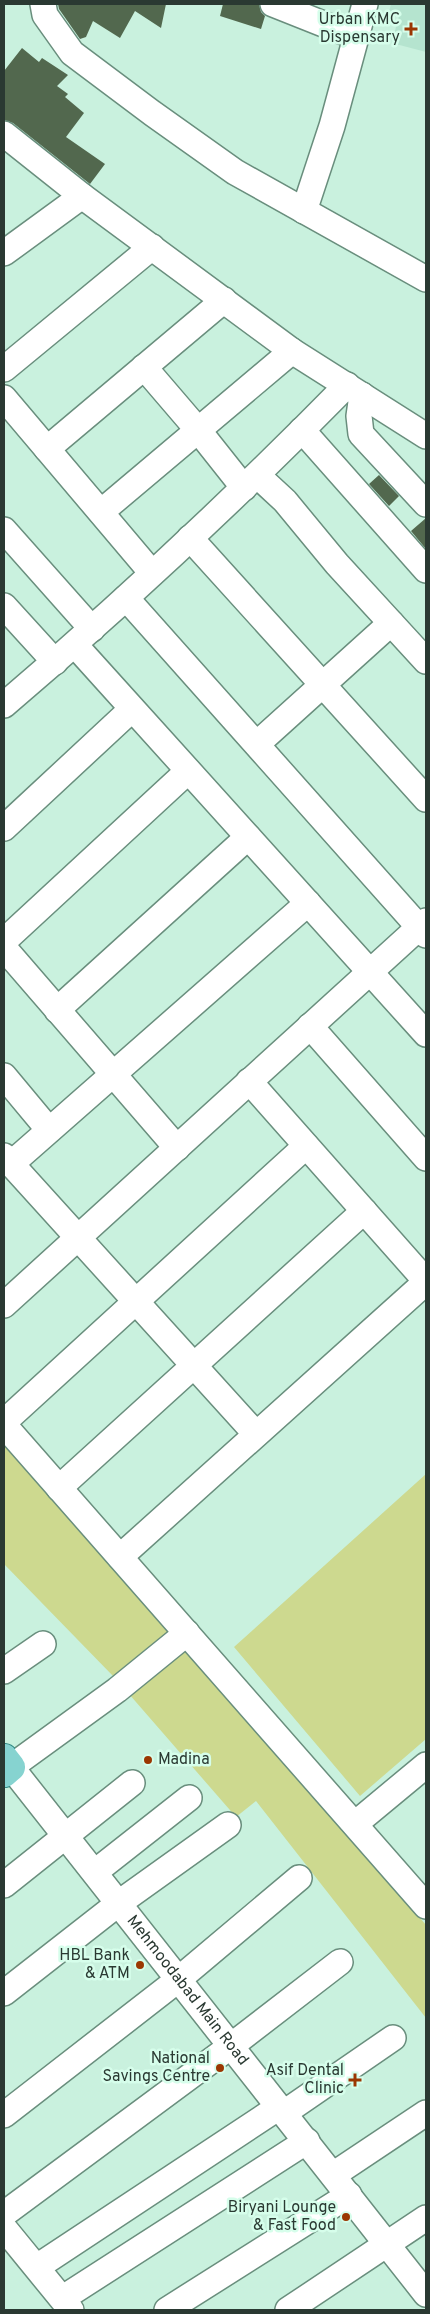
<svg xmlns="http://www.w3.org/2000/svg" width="430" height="2314" viewBox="0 0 430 2314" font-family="Overpass,sans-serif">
	<rect width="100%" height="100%" fill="#c9f1de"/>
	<!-- built -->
	<path fill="#b5e4cf" d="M391,4H426V52L392,43L399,15L389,12Z"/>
	<!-- green -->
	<path fill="#cdd98f" d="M4,1439L178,1628L113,1676L4,1564Z
		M426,1474V1739L360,1796L234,1647Z
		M186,1647L426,1925V2018L256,1801L236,1817L129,1694Z"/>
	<!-- building -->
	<path fill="#52684e" d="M58,4H166L161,28L135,11L120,38L93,21L86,37L80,39L59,9Z
		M223,4H259L261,12L265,16L261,29L220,16Z
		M22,48L39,62L42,58L68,75L57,86L68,94L65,97L84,113L66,137L105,164L90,184L13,123L4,120V71Z
		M379,475L399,496L389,506L369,484Z
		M426,518V549L411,531Z"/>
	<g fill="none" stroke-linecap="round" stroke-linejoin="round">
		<!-- minor casing -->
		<g stroke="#698e7d" stroke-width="28">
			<g id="minor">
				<path d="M43,4L45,15L72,53L152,113L235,172L426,279"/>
				<path d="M273,4L356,37"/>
				<path d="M4,134L82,196L292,351L426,436"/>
				<path d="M304,211L332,126L365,4"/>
				<path d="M4,253L82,196"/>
				<path d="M144,367L198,430L244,488"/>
				<path d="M4,369L152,247"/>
				<path d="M362,395L359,416L361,434L426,504"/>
				<path d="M4,398L152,573"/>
				<path d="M302,430L426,570"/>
				<path d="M47,449L224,300"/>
				<path d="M258,476L285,501L337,564L426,661"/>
				<path d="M101,512L292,351"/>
				<path d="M4,530L92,629"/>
				<path d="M190,538L426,799"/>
				<path d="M126,598L426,935"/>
				<path d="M4,606L55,662"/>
				<path d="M75,645L426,1034"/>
				<path d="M4,705C123,604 237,497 347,385"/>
				<path d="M257,744L391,623"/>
				<path d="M4,828L132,709"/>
				<path d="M4,941L188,771"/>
				<path d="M4,948L177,1148"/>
				<path d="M57,1010L248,837"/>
				<path d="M310,1026L426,1158"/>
				<path d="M4,1076L49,1130"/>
				<path d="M249,1081L426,1281"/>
				<path d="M4,1156L256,1434"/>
				<path d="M11,1164L308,903"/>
				<path d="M4,1305L426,921"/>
				<path d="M4,1422L306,1146"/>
				<path d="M4,1425L426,1906"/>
				<path d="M59,1488L364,1211"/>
				<path d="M120,1557L426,1282"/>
				<path id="s1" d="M187,1633L117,1690L11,1767L426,2294"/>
				<path d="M4,1671L43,1644"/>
				<path d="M355,1824L426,1765"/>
				<path d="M95,1872L189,1798"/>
				<path d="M4,1885L132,1783"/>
				<path d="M4,1993L119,1903L228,1825"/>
				<path d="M284,2113L393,2038"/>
				<path d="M4,2115L179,1979L299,1878"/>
				<path d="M333,2175L426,2113"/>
				<path d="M4,2214L231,2046L340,1962"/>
				<path d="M4,2228L71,2310"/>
				<path d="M37,2267L279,2107"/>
				<path d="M63,2298L307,2141"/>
				<path d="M167,2310L349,2195"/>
				<path d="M288,2310L426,2218"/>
			</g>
		</g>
		<!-- major casing -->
		<g stroke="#328a84" stroke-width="30">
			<path id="major" d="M4,1758L11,1767L4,1773"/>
		</g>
		<!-- minor -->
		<use href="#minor" stroke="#fff" stroke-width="25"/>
		<!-- major -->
		<use href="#major" stroke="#86d3d0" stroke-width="28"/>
	</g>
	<!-- markers -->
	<g fill="#9b3702" stroke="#d6feeb" stroke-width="2">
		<path d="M408.5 21.5h5v5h5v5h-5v5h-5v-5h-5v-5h5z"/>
		<circle cx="148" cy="1760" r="5"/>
		<circle cx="140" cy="1965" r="5"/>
		<circle cx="220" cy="2068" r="5"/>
		<path d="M352.5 2072.5h5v5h5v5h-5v5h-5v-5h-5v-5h5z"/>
		<circle cx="346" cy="2217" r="5"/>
	</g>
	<g text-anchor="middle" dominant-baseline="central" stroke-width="5" stroke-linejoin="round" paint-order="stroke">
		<!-- poi labels -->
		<g font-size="16" fill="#2a3932" stroke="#d6feeb" text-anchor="end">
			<text x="400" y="20">Urban KMC<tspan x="400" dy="18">Dispensary</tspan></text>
			<text x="158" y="1760" text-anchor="start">Madina</text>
			<text x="130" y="1956">HBL Bank<tspan x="130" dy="18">&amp; ATM</tspan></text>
			<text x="210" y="2059">National<tspan x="210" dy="18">Savings Centre</tspan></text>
			<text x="344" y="2071">Asif Dental<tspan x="344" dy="18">Clinic</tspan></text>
			<text x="336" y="2208">Biryani Lounge<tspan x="336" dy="18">&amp; Fast Food</tspan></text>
		</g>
		<!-- street labels -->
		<g font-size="16" fill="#2a3932" stroke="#d6feeb">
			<text stroke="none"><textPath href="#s1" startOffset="506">Mehmoodabad Main Road</textPath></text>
		</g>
	</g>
	<!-- border -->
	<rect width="430" height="2314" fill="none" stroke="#2a3932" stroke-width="10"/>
</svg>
